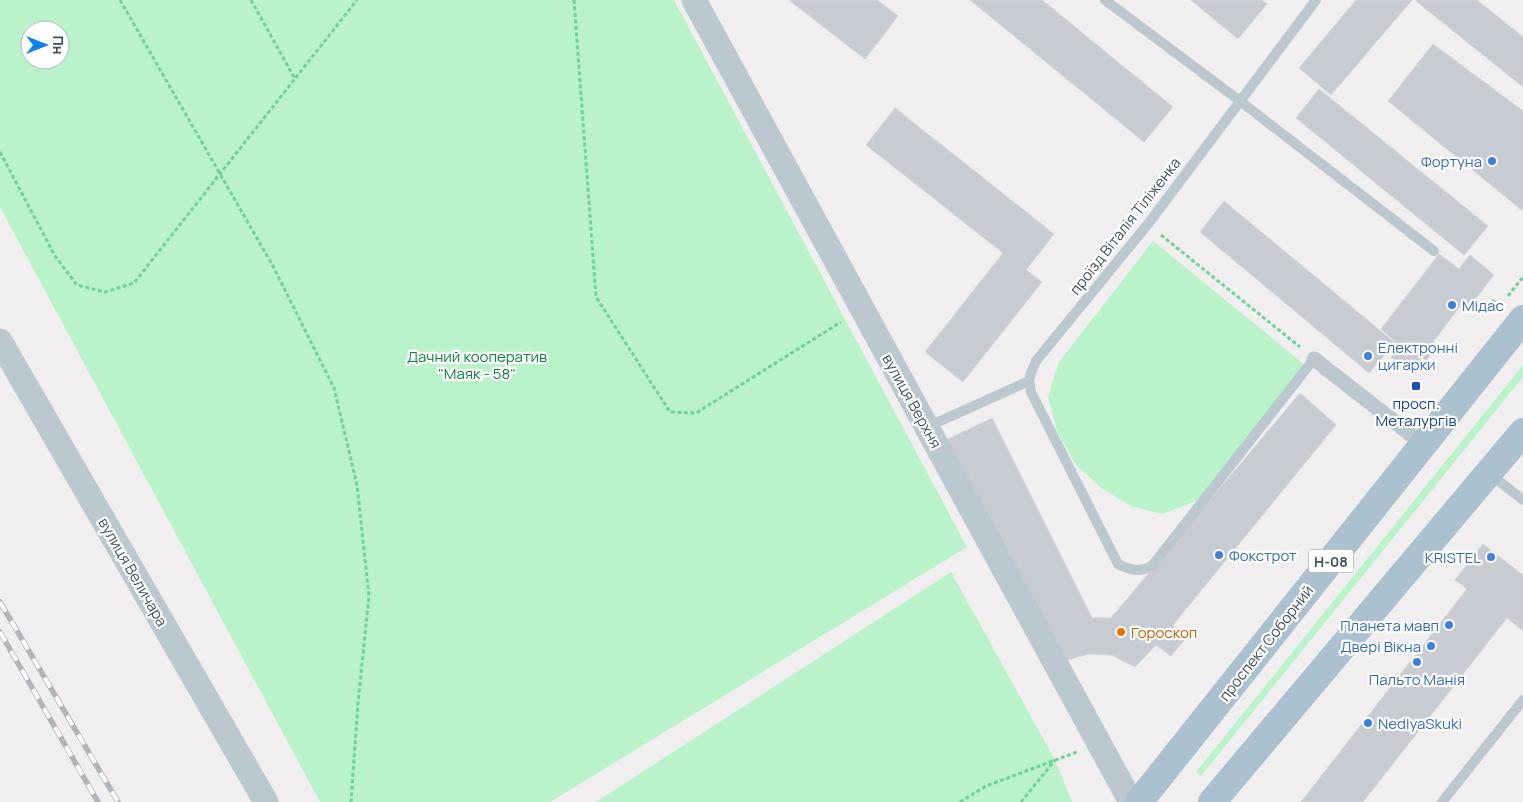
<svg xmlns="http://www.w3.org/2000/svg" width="1523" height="802" viewBox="0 0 1523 802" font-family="Manrope,sans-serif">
	<rect width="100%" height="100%" fill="#f1eeef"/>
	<!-- green -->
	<path fill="#baf2ca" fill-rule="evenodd" d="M0,0H674L967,547L550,802H320L0,207ZM30,30H60V60H30Z
		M1153,241L1305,365L1201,499L1163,514L1133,507L1101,488L1076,465L1057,431L1048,397L1059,362Z
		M1523,365V377L1201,776L1196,772Z
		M951,572L1055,760L1072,802H596Z"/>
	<!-- building -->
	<path fill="#c8ccd2" stroke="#d2d5db" d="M789,0H877L898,16L865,59Z
		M970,0H1042L1173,107L1144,142Z
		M1191,0H1262L1267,4L1238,39Z
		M1356,0H1412L1331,95L1299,68Z
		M1417,0H1477L1523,37V87L1416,1Z
		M1433,44L1523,111V211L1388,101Z
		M1319,89L1488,226L1464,255L1296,118Z
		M895,108L1054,234L1026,270L1042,282L963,382L925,352L1003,253L866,145Z
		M1224,201L1395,343L1369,373L1200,232Z
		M1439,254L1459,269L1470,255L1494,275L1470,306L1464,301L1433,342L1438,345L1426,361L1422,357L1411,372L1391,357L1400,346L1381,329Z
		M1300,393L1336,425L1173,625L1187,637L1171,656L1156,645L1135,667L1112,655L1088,654L1064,661L944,441L992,418L1092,618H1111Z
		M1483,544L1523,575V631L1507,618L1363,802H1301L1467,589L1455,580Z"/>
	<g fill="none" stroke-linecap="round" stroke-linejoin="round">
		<!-- path -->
		<path stroke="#70d298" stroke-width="3" stroke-dasharray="4 2.5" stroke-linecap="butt" d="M120,0L273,266L334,388L357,485L369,596L358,703L351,802
			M251,0L295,79
			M574,0L596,297L670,412L696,413L841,322
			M0,152L55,256L77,285L105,292L134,283L357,0
			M1161,235L1300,347
			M1508,296L1523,277
			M1492,300L1499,306
			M960,802L986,786L1077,752
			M1021,802L1055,760"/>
		<!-- service -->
		<path stroke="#bbc8cf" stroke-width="10" d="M1105,0L1240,101L1434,251
			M1029,381L1031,392L1118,564C1130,570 1140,573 1152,566L1314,359
			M927,427L1029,381L1031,373L1036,361L1148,224L1316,0
			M1490,474L1523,500
			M1442,802L1523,700"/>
		<!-- pedestrian -->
		<path stroke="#bbc8cf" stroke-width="15" d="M1314,359L1423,444"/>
		<!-- tertiary -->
		<path stroke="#bbc8cf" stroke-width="25" d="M694,0L1131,802
			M0,341L266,802"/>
		<!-- primary -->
		<path stroke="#acc1cf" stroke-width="28" d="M1139,802L1523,319
			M1212,802L1523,432"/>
		<!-- rail casing -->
		<g stroke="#b0b5b9" stroke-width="5.5">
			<path id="rail" d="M0,602L118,802
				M0,632L98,802"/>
		</g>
		<!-- rail -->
		<use href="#rail" stroke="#fff" stroke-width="4" stroke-dasharray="11" stroke-linecap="butt"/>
	</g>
	<!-- markers -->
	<g fill="#3f7fe0" stroke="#fff" stroke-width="2">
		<circle cx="1492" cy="161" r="5"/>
		<circle cx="1452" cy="305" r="5"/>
		<circle cx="1368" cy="356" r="5"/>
		<circle cx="1219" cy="555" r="5"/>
		<circle cx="1491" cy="557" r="5"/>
		<circle cx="1449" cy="625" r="5"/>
		<circle cx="1431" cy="646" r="5"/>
		<circle cx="1417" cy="662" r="5"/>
		<circle cx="1368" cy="723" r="5"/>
	</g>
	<rect fill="#1a4fb4" stroke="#fff" stroke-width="2" x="1411" y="381" width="10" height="10" rx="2.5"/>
	<circle fill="#e8710a" stroke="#fff" stroke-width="2" cx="1121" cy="632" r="5"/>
	<g text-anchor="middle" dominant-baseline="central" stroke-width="4.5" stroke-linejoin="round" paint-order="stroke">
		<!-- shield labels -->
		<rect fill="#fff" stroke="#7d878e" stroke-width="1" x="1308.5" y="549.5" width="45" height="23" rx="4"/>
		<g font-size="14" font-weight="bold" fill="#45545d">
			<text x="1331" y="561">Н-08</text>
		</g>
		<!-- shop labels -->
		<g font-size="15" fill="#366cbe" stroke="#fff" text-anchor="end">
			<text x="1482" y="161">Фортуна</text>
			<text x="1462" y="305" text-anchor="start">Мідас</text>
			<text x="1378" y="347" text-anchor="start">Електронні<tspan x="1378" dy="17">цигарки</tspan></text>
			<text x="1229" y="555" text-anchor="start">Фокстрот</text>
			<text x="1481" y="557">KRISTEL</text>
			<text x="1439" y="625">Планета мавп</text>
			<text x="1421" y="646">Двері Вікна</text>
			<text x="1417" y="679" text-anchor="middle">Пальто Манія</text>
			<text x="1378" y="723" text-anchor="start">NedlyaSkuki</text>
		</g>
		<!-- street labels -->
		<g font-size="15" fill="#45545d" stroke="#fff">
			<text transform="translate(1125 226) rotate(-52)">проїзд Віталія Тіліженка</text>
			<text transform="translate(912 401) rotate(61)">вулиця Верхня</text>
			<text transform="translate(133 572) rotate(60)">вулиця Величара</text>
			<text transform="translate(1266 643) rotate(-52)">проспект Соборний</text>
		</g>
		<!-- park labels -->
		<g font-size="15" fill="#118440" stroke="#fff">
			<text x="477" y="356">Дачний кооператив<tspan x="477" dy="17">"Маяк - 58"</tspan></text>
		</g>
		<!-- transit labels -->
		<g font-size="15" fill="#164399" stroke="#fff">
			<text x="1416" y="403">просп.<tspan x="1416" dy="17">Металургів</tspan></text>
		</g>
		<!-- food labels -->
		<g font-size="15" fill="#c56008" stroke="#fff" text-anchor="start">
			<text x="1131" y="632">Гороскоп</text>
		</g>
	</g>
	<!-- north arrow -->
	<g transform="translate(45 45) rotate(90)"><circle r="24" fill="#ffffff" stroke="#b5bbbe"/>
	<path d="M0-4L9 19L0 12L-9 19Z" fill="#0d83ec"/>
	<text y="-8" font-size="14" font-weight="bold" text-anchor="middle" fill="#45545d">Пн</text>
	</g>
</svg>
